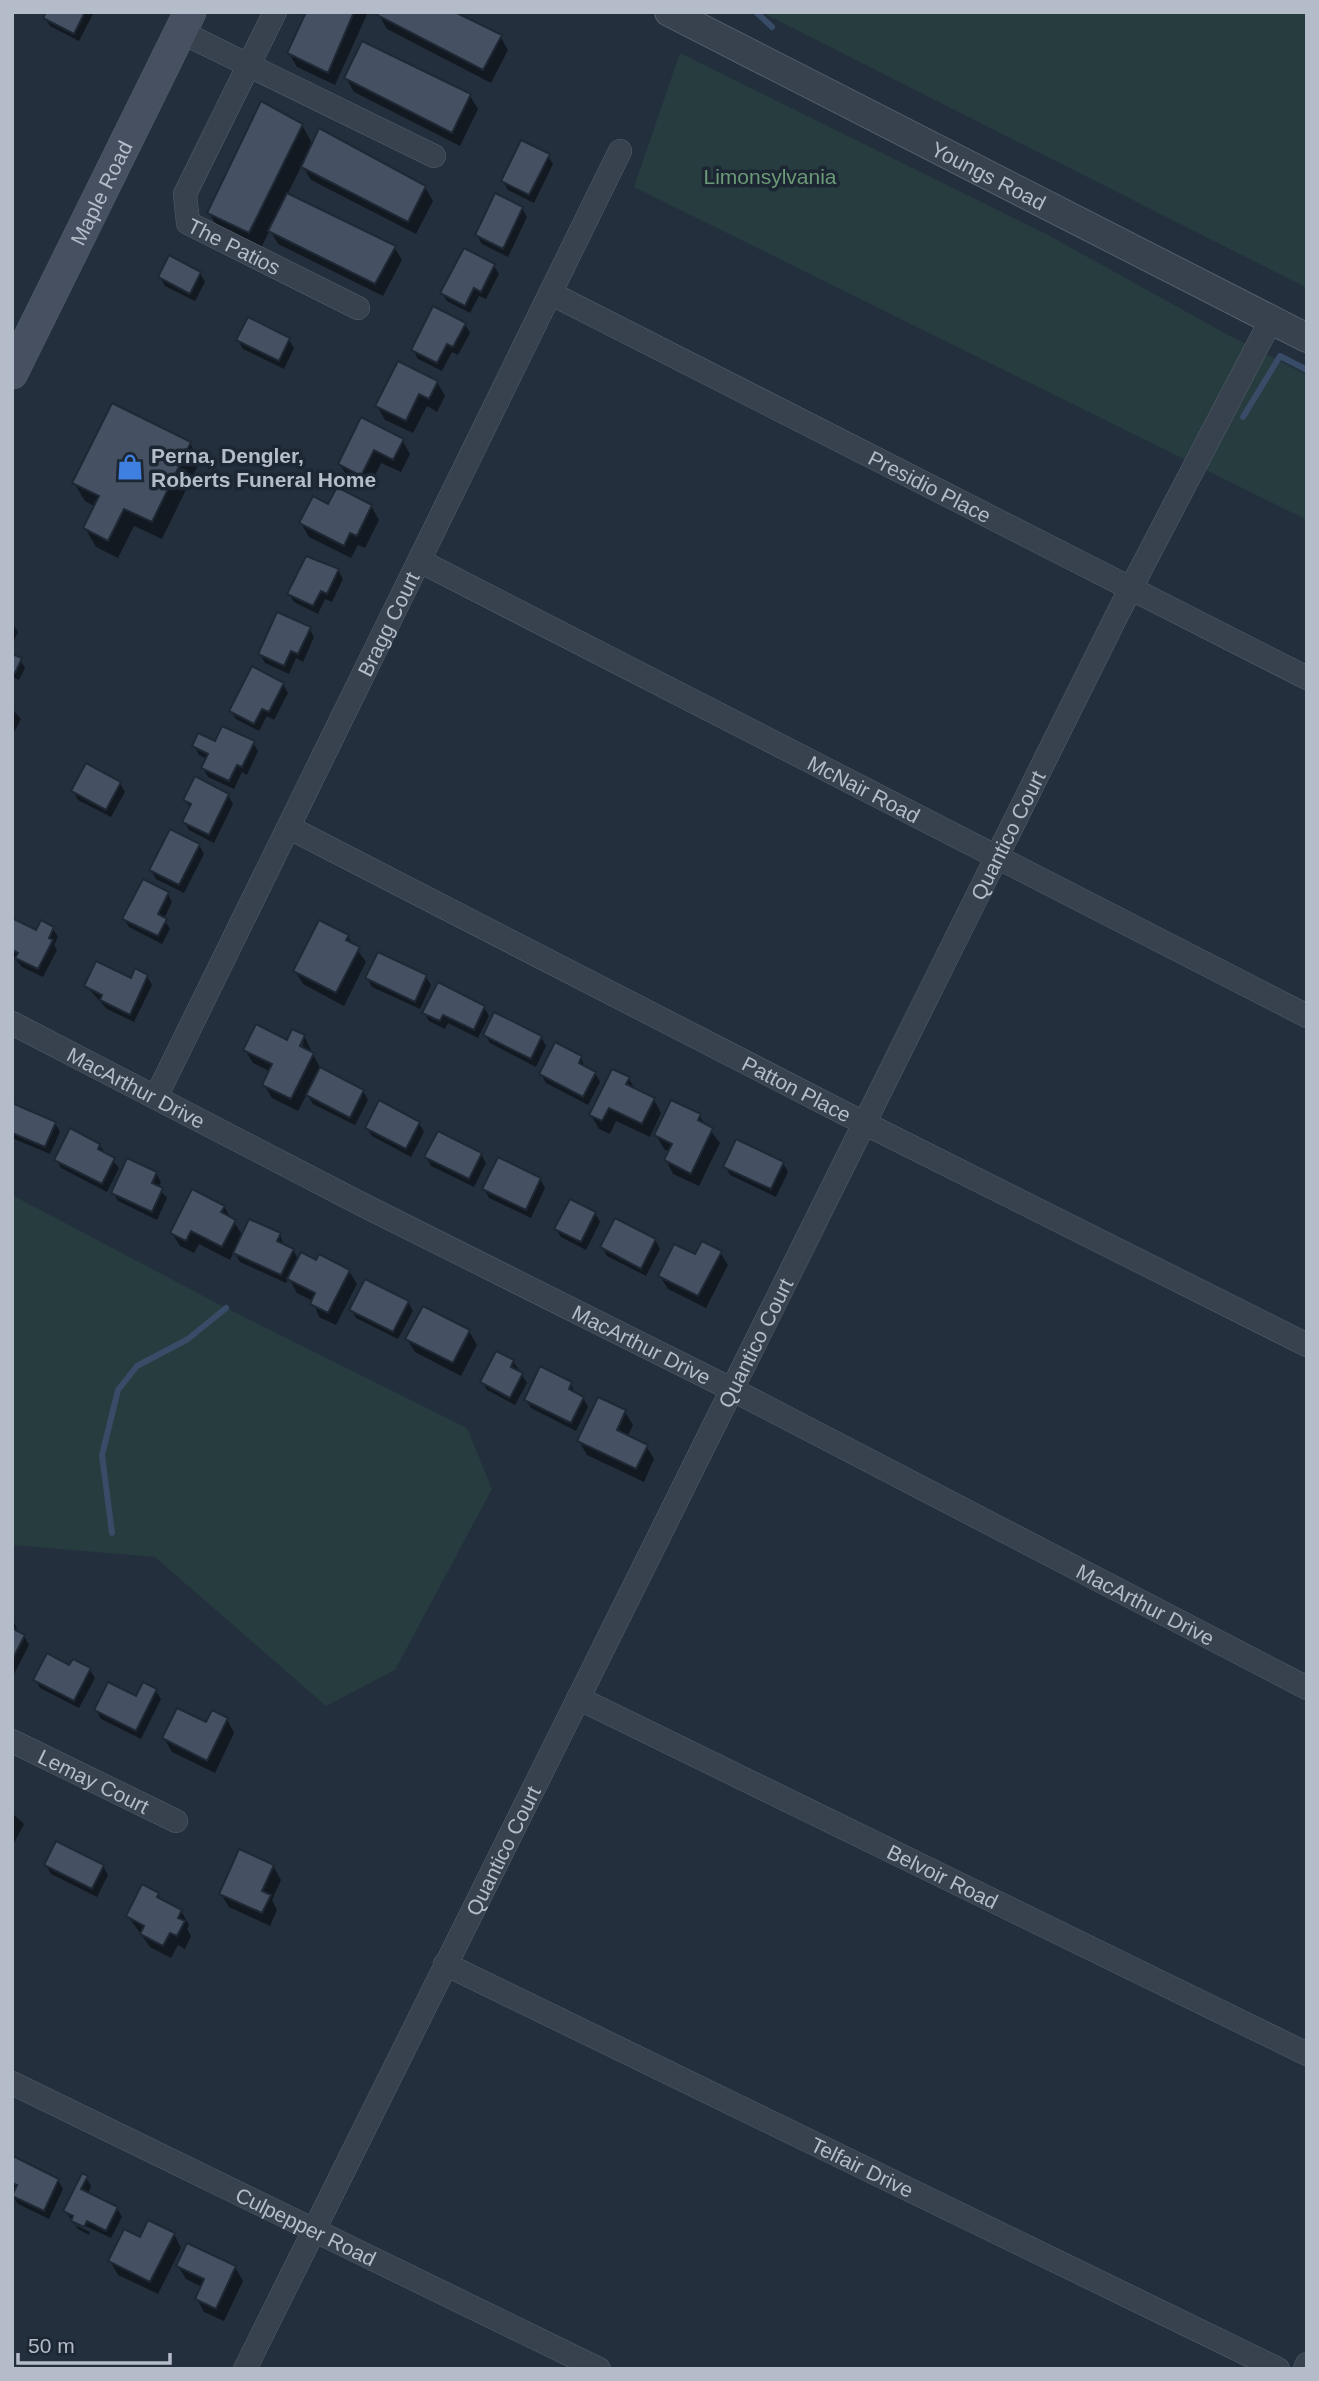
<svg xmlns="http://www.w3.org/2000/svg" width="1319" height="2381" viewBox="0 0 1319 2381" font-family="Arial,sans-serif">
	<rect width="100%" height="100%" fill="#242f3e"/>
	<!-- green -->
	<path fill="#263c3f" d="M761,12H1307V288Z
		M680,53L1048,235L1230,336L1307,375V520L634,187Z
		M12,1195L226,1308L467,1428L492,1489L395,1670L326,1706L155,1557L12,1545Z"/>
	<!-- shadow -->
	<path fill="#0007" fill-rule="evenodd" d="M48,12H94L79,41L50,26L45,18Z
		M308,12H368L335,85L297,67L289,53Z
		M379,15L500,36L508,50L491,83L387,29Z
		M346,78L470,96L478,109L460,146L354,92Z
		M302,125L313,145L425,187L433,201L416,234L311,180L302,165L287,195L394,247L402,260L383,296L278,244L270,230L260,250L220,231L209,213Z
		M548,156L553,164L534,203L508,190L503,181Z
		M522,208L527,217L508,257L482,244L477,235Z
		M494,266L499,274L486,299L479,296L470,313L447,301L442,293Z
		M200,273L205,282L195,301L165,286L160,277Z
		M465,324L470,333L458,355L452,352L442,371L418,359L413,350Z
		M238,340H289L294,348L284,369L243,349Z
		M437,382L445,396L437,412L427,406L413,433L385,420L377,406Z
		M362,420L402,440L410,454L401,472L381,463L369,488L348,478L340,464Z
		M190,443L200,461L162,539L134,526L118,558L96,547L85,528L96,507L85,501L74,483Z
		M329,506H371L379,520L365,548L358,545L351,558L309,537L301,523Z
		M338,570L343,579L332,602L325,599L318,614L294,602L289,594Z
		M12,623L18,632L12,645Z
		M309,628L314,637L303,662L296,658L289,674L265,663L260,654Z
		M12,656L20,660L25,668L19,680L12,677Z
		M283,684L288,693L274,720L267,716L259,731L236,719L231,711Z
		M12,709L21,719L12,736Z
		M253,743L258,751L247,775L242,772L234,789L208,777L203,768L207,759L199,755L194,746Z
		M120,783L125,792L111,817L78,800L73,791Z
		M228,795L233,804L214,843L189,830L184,822L191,809L185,800Z
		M199,845L204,854L184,893L156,879L151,870Z
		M167,893L172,902L164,919L170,929L162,944L129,927L124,919Z
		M12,921L36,933L53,929L58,937L54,945L57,950L43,977L22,967L12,955Z
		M347,936L366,962L344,1006L303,984L295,971Z
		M378,954L426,977L431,985L420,1009L372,987L367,978Z
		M147,976L152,985L134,1022L107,1009L86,986Z
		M484,1007L489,1016L478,1038L448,1023L445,1029L429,1021L424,1013Z
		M485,1035L541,1037L546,1046L536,1067L490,1043Z
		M304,1036L320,1068L363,1091L368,1100L355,1125L313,1104L307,1094L298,1111L272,1098L264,1085L271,1072L253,1063L245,1050ZM300,1042H304L298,1055Z
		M581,1057L585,1068L595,1073L600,1082L588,1105L546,1083L541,1074Z
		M629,1079L636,1091L654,1100L661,1113L650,1137L616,1121L610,1134L599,1129L591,1115Z
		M12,1105L55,1123L60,1132L50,1154L12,1138Z
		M699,1116L720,1143L699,1186L673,1174L666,1160L670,1152L664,1149L656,1135Z
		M419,1123L424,1132L411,1157L372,1136L367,1128Z
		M99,1145L119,1168L107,1192L61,1168L56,1159Z
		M481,1154L486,1163L474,1187L431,1166L426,1157Z
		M783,1163L788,1172L776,1197L730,1175L725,1166Z
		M156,1173L161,1182L158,1188L167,1198L157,1220L118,1201L113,1193Z
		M540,1179L545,1188L531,1218L489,1198L484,1189Z
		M224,1207L243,1236L280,1235L284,1246L293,1250L299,1261L349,1271L357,1284L336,1325L319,1317L313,1301L297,1293L289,1278L286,1283L240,1262L234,1252L230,1260L199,1244L194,1253L180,1246L172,1233Z
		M595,1213L600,1222L586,1250L561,1237L556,1229Z
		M655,1240L660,1249L646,1276L607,1256L602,1247Z
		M720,1252L728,1265L706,1308L668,1289L660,1276L696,1257Z
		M408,1302L413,1311L398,1339L356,1318L351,1310Z
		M469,1331L477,1345L461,1376L415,1352L407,1339Z
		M513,1361L527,1383L515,1405L487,1390L482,1382Z
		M571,1384L575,1394L583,1398L588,1407L576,1431L531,1408L526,1400Z
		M625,1412L633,1425L627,1437L646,1446L654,1459L644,1482L587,1455L579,1441Z
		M12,1619L17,1628L15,1632L24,1636L29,1645L14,1674Z
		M70,1667L90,1670L95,1678L79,1708L40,1688L35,1679Z
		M156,1691L161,1699L141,1739L101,1719L96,1710Z
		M227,1719L234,1733L215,1773L172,1752L164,1738Z
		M12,1813L24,1824L12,1847Z
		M46,1865L103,1866L108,1875L97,1897L51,1874Z
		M273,1866L281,1880L272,1900L277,1910L270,1926L229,1907L221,1894Z
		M158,1894L162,1901L181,1911L189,1925L187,1929L191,1936L185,1949L178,1945L171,1958L150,1947L128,1916Z
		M13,2159L58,2180L63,2189L49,2219L18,2204L13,2196L16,2190L12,2188Z
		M86,2178L91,2186L88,2194L117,2208L122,2217L111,2238L75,2221V2225L90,2232L89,2235L78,2229L65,2211Z
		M174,2234L181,2248L158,2294L118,2275L110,2261L141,2239Z
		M178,2266L235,2267L243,2281L224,2321L204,2312L197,2299L202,2287L186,2279Z"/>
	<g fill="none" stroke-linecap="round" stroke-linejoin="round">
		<!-- stream -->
		<path stroke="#394c67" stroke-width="6" d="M756,12L772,27
			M1243,417L1280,356L1307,370
			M112,1533L102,1455L118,1390L137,1366L188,1339L226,1308"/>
	</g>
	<!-- building -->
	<path fill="#455162" stroke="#1f2835" stroke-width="2" d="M46,12H85L74,34L43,18Z
		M306,12H354L328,73L287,53Z
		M378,12H455L502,35L483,70L377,15Z
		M362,41L471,94L452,133L344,78Z
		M261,101L303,124L249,233L207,213Z
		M319,128L426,186L408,222L301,167Z
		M521,140L550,154L529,195L501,181Z
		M287,193L396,246L375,284L268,231Z
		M495,193L523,207L503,249L475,235Z
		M464,248L495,264L481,292L474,288L465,306L440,293Z
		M169,255L201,272L190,294L158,277Z
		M433,306L466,323L453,347L447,344L437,363L411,350Z
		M248,317L290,338L279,361L236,340Z
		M398,361L438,381L429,399L419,394L406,421L375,406Z
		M112,403L191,442L152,522L124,509L108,541L83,528L99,496L72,483Z
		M361,417L404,439L393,460L374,450L361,476L338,464Z
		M337,487L372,505L357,536L350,533L344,546L299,523L313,496L328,504Z
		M306,556L339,569L327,594L321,591L313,606L287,594Z
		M277,612L311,627L298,654L291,651L284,666L258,654Z
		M12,654L22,658L15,673L12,672Z
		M252,666L284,683L269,712L262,709L254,724L229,711Z
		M222,726L255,741L242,767L237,765L229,781L201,768L208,754L192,746L198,733L215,741Z
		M86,763L121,782L106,810L71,791Z
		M195,776L229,794L209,835L182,822L191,804L183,800Z
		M170,829L200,844L179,885L149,870Z
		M143,879L169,892L158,914L167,919L158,936L122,919Z
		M12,918L36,930L41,920L54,927L49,938L53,940L38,969L15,958L18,953L12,950Z
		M319,920L349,935L346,940L360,947L336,993L293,971Z
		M378,952L427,975L415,1002L365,978Z
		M96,961L131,978L135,968L148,975L130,1015L100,1000L102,995L84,986Z
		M438,982L485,1006L474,1030L443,1015L440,1021L422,1013Z
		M494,1012L542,1036L531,1059L483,1035Z
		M256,1024L287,1040L292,1029L305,1035L300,1046L314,1053L291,1099L262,1085L272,1064L243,1050Z
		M555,1042L582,1056L579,1063L596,1072L583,1097L539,1074Z
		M320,1067L364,1090L350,1118L306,1095Z
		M612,1069L630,1077L626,1084L655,1098L642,1124L609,1108L602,1121L589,1115Z
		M379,1100L420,1122L406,1149L365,1128Z
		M671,1100L701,1114L698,1120L713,1128L691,1174L664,1160L672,1144L654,1135Z
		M12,1103L56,1122L45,1147L12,1133Z
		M70,1128L100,1144L98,1149L115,1158L102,1184L54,1160Z
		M438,1131L482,1153L469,1179L424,1157Z
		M736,1139L784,1162L771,1189L723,1167Z
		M498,1157L541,1178L526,1210L482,1189Z
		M127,1158L157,1172L152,1183L163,1188L152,1212L111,1193Z
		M192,1189L225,1206L221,1212L236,1220L222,1247L191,1231L186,1241L170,1233Z
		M570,1199L596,1212L581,1242L554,1229Z
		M615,1218L656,1239L641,1269L600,1247Z
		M249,1219L281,1233L277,1241L294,1249L281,1275L233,1253Z
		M702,1241L722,1251L698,1296L658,1276L674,1244L695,1254Z
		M301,1252L316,1260L319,1254L350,1270L328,1313L310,1304L315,1293L287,1279Z
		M365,1279L409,1301L393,1332L349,1310Z
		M423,1306L470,1330L453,1363L405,1339Z
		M496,1351L514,1360L511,1367L523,1373L510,1398L480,1382Z
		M540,1366L572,1382L569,1389L584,1397L571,1423L524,1400Z
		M598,1397L626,1410L617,1430L648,1445L636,1469L577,1441Z
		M12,1628L25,1635L12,1660Z
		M47,1653L69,1665L73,1659L91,1668L74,1701L33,1680Z
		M108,1682L136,1696L143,1682L157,1689L136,1731L94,1710Z
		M177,1708L206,1722L212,1710L228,1718L207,1761L162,1738Z
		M56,1841L104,1865L92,1889L44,1865Z
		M239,1849L274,1865L262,1891L271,1895L262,1913L219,1894Z
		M142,1884L159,1893L157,1897L182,1910L178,1918L185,1921L177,1936L170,1933L163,1946L140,1934L144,1926L126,1916Z
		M13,2156L59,2179L44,2211L12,2196L17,2185L12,2183Z
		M82,2173L88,2176L81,2189L118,2207L106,2231L87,2221L84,2227L71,2221L73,2216L63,2211Z
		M148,2220L175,2233L150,2282L108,2261L124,2229L140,2237Z
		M187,2243L236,2266L216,2309L195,2299L204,2279L176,2266Z"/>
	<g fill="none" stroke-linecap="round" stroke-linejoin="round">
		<!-- minor casing -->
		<g stroke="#565f6c" stroke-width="24">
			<g id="minor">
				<path id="s1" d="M275,12L185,194L188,223L358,308"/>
				<path d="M181,32L434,156"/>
				<path id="s2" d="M552,294L1307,678"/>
				<path id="s3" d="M420,561L1307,1016"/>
				<path id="s4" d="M290,828L844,1113L1307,1345"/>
				<path id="s5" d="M12,1023L365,1206L733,1390L1307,1688"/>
				<path id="s6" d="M156,1097L620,151"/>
				<path id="s7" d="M578,1698L1307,2054"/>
				<path id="s8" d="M12,1741L176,1821"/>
				<path id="s9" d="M445,1964L1278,2369"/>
				<path id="s10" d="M12,2083L599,2369"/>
				<path id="s11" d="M245,2369L1119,611L1271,320"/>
				<path d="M1305,2369L1307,2364"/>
			</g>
		</g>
		<!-- tertiary casing -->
		<g stroke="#565f6c" stroke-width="30">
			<g id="tertiary">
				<path id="s12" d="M669,12L1307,338"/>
			</g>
		</g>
		<!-- secondary casing -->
		<g stroke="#565f6c" stroke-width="33">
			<g id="secondary">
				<path id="s13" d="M12,373L190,12"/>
			</g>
		</g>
		<!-- minor -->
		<use href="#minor" stroke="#38414e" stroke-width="23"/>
		<!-- tertiary -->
		<use href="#tertiary" stroke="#38414e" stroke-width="28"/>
		<!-- secondary -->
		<use href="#secondary" stroke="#465061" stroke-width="32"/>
	</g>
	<!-- icons -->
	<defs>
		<g id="shop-bare" transform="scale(2.1)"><path d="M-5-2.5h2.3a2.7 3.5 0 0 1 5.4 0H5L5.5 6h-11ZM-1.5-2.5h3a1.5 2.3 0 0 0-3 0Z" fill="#3f7fe0" stroke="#1d2633" stroke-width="2.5" paint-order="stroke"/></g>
	</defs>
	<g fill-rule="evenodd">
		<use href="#shop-bare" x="130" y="467"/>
	</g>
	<g text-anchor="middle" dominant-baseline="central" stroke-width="7" stroke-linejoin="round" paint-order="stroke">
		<!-- street labels -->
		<g font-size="21" fill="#b4bcc9" stroke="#1d2633">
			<text stroke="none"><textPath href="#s12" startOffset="359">Youngs Road</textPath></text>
			<text stroke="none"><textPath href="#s13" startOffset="201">Maple Road</textPath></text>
			<text stroke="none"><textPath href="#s1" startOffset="284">The Patios</textPath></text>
			<text stroke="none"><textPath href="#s2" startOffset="424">Presidio Place</textPath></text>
			<text stroke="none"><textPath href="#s6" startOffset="527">Bragg Court</textPath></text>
			<text stroke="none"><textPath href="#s3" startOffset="499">McNair Road</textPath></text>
			<text stroke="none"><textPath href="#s11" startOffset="1713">Quantico Court</textPath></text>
			<text stroke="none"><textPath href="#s5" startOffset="140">MacArthur Drive</textPath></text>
			<text stroke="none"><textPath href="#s4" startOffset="570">Patton Place</textPath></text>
			<text stroke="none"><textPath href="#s11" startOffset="1146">Quantico Court</textPath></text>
			<text stroke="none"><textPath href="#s5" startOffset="707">MacArthur Drive</textPath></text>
			<text stroke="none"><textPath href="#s5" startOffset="1274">MacArthur Drive</textPath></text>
			<text stroke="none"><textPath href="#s8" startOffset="91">Lemay Court</textPath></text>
			<text stroke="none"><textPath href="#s11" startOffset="579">Quantico Court</textPath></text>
			<text stroke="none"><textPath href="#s7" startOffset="406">Belvoir Road</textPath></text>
			<text stroke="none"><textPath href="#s9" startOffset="464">Telfair Drive</textPath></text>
			<text stroke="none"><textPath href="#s10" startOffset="327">Culpepper Road</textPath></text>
		</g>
		<!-- park labels -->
		<g font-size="21" fill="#6b9a76" stroke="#1d2633">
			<text x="770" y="176">Limonsylvania</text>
		</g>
		<!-- poi labels -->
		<g font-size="21" font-weight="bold" fill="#b4bcc9" stroke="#1d2633" text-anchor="start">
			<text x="151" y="455">Perna, Dengler,<tspan x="151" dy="24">Roberts Funeral Home</tspan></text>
		</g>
	</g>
	<!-- border -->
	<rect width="1319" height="2381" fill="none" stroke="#b4bcc9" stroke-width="28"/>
	<!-- scale -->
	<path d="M18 2353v10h152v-10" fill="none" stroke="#b4bcc9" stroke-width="3.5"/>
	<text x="28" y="2353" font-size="21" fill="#b4bcc9" stroke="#1d2633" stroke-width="5" paint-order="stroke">50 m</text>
</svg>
